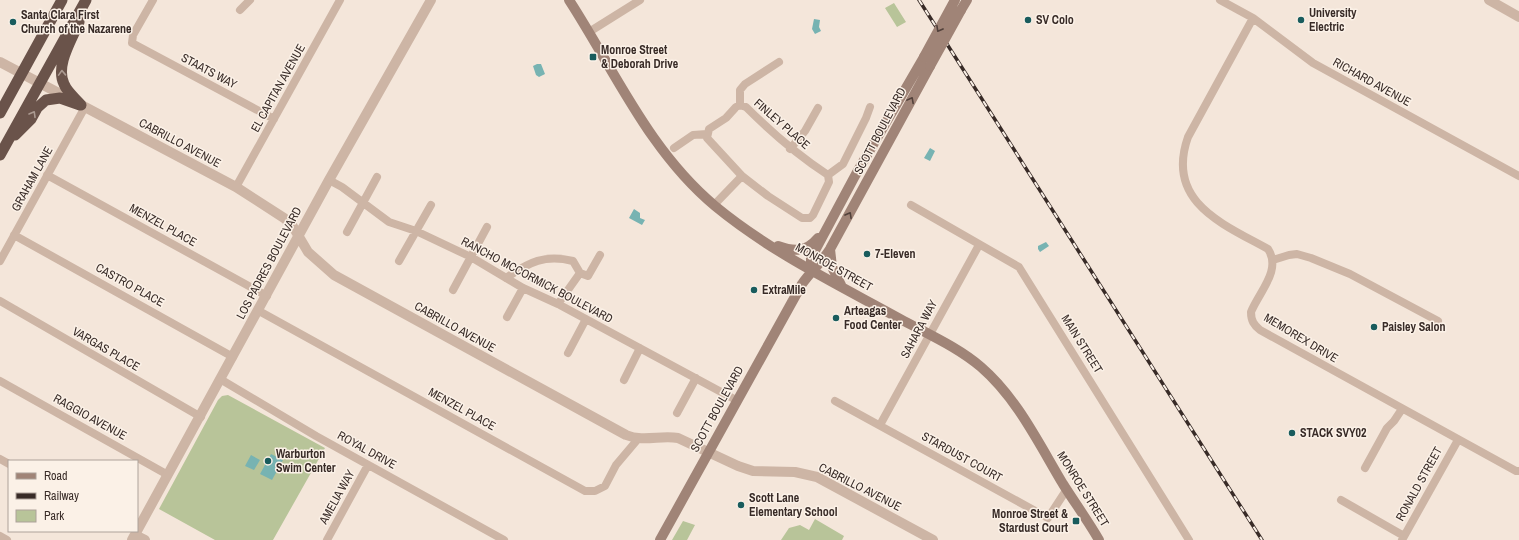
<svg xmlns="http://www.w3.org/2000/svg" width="1519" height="540" viewBox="0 0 1519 540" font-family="'Archivo Narrow',sans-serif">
	<rect width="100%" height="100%" fill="#f4e6da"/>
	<!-- green -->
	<path fill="#b8c499" d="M894,3L906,22L897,27L885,8Z
		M228,395L325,448L273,540H215L159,509L218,400L222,396Z
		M815,519L844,536L842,540H781L789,528L800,525L809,530Z
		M683,521L695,525L687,540H672Z"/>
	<!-- water -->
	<path fill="#77b3b2" d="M814,19L820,20L819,27L821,31L815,34L812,29Z
		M537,64H541L545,74L539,77L536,75L533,66Z
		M930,148L935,151L930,161L924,158Z
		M634,209L640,213V218L645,220L642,225L629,218Z
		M1046,242L1049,246L1040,252L1038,249V246Z
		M532,276L545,283L543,288L530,281Z
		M271,454L283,460L272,480L260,474Z
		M251,455L260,460L254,470L245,466Z"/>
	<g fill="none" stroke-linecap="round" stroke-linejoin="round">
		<!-- minor -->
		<path stroke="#cdb5a5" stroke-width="8" d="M153,0L133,35L132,43L274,119
			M1220,0L1253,18L1313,63L1519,176
			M240,10L250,0
			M1253,18L1188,137C1165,202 1223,224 1268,249C1282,270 1259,292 1251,312C1251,321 1254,325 1260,330L1516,471H1519
			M589,32L640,0
			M740,105L736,107L726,118L709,129L707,138L742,176L768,196L802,218H810L813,215L829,182L828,175
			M740,105L746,107C773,134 796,154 828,175
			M740,105V90L745,84L779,62
			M674,148L693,135L707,134
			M790,149L805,131L818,108
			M47,175L267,296
			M828,175L843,164L866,118L870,107
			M329,180L342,187L389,222L416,231L471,257L523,288L558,304L736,400
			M236,187L340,0
			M714,205L742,176
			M911,205L1019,267L1189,540
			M347,232L377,177
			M14,235L233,357
			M1273,260L1289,255L1297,254L1311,258L1350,274L1438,321
			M0,261L85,107
			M399,261L431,205
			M580,273L588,276L600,255
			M506,278C529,262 545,254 573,261L580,273L558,304
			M453,290L487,227
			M0,301L201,417
			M259,311L585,491H595L605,486L616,465L638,439
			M507,317L523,288
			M568,353L586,319
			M220,379L316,436L504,540
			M624,380L640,348
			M0,381L168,475
			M835,401L1048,518L1067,489
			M677,413L696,378
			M880,425L979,245
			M0,459L9,464
			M1365,468L1387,428L1394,421L1402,409
			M1341,500L1404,536
			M0,536L7,540
			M327,540L368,465
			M1402,540L1458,440"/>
		<!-- tertiary -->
		<path stroke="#cdb5a5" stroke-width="10" d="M1489,0L1519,17
			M0,62L236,187L284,218L292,225L308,252L334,275L626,435C643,442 661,435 678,438L738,466L753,471L795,472L817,477L933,540
			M135,535L145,540
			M132,540L329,180L431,0"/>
		<!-- secondary -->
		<path stroke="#a08477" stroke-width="10" d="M569,0C615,71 649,151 715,206C772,253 839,285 904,321C930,335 959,348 981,367C1017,398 1039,444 1063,484C1075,503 1088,521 1099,540
			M961,10L967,0
			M778,246C795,252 806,252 818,238
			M830,249L832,267L841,285
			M811,270V258L856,174L924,57
			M660,540L802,284C811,271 822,262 830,249L930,66"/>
		<!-- trunk -->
		<path stroke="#6a534a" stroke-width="11" d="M79,22C72,40 55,65 64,84C67,92 76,99 81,105
			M0,113L62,0
			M15,135L31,119L37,108L46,100L60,98L80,105
			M0,155L86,0"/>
		<!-- rail casing -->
		<g stroke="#382b27" stroke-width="3.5">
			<path id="rail" d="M919,0L1262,540"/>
		</g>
		<!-- rail -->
		<use href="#rail" stroke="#fbf1e7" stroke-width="2" stroke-dasharray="6" stroke-linecap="butt"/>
		<!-- secondary-bridge -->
		<path stroke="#a08477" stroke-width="10" d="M924,57L955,0
			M930,66L961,10"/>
	</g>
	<!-- one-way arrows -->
	<defs><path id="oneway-chevron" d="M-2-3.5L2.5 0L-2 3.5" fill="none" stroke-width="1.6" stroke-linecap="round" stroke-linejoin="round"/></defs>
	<g stroke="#52413b">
		<use href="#oneway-chevron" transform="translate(939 29) rotate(119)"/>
		<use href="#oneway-chevron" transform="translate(911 100) rotate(-62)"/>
		<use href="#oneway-chevron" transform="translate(849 215) rotate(-61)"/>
	</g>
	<g stroke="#ab9a91">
		<use href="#oneway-chevron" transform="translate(62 73) rotate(-92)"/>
		<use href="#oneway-chevron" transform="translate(33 114) rotate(-60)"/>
	</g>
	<!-- markers -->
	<g fill="#195c5d" stroke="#fbf1e7" stroke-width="1.5">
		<circle cx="1028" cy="20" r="4"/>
		<circle cx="1301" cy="20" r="4"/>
		<circle cx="13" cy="22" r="4"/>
		<rect x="589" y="53" width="8" height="8" rx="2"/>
		<circle cx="867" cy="254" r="4"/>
		<circle cx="754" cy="290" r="4"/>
		<circle cx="836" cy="318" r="4"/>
		<circle cx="1374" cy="327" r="4"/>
		<circle cx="1292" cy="433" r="4"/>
		<circle cx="268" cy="461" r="4"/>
		<circle cx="741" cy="505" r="4"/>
		<rect x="1072" y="517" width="8" height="8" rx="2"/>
	</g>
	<g text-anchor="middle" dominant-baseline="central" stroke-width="3" stroke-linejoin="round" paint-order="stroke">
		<!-- poi labels -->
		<g font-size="12" font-weight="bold" fill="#382b27" stroke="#fbf1e7" text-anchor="start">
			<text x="1309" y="13">University<tspan x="1309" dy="14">Electric</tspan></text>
			<text x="21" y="15">Santa Clara First<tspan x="21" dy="14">Church of the Nazarene</tspan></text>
			<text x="1036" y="20">SV Colo</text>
			<text x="601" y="50">Monroe Street<tspan x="601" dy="14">&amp; Deborah Drive</tspan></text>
			<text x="875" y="254">7-Eleven</text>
			<text x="762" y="290">ExtraMile</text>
			<text x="844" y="311">Arteagas<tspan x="844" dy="14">Food Center</tspan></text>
			<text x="1382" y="327">Paisley Salon</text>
			<text x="1300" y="433">STACK SVY02</text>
			<text x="276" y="454">Warburton<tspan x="276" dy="14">Swim Center</tspan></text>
			<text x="749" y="498">Scott Lane<tspan x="749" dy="14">Elementary School</tspan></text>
			<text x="1068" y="514" text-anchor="end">Monroe Street &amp;<tspan x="1068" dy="14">Stardust Court</tspan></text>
		</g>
		<!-- street labels -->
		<g font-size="12" fill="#382b27" stroke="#fbf1e7">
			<text transform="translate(209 71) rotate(28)">STAATS WAY</text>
			<text transform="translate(1372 82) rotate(29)">RICHARD AVENUE</text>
			<text transform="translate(278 88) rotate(-61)">EL CAPITAN AVENUE</text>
			<text transform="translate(782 124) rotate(41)">FINLEY PLACE</text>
			<text transform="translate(880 131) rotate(-62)">SCOTT BOULEVARD</text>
			<text transform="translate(180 143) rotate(28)">CABRILLO AVENUE</text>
			<text transform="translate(32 179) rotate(-61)">GRAHAM LANE</text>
			<text transform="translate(163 225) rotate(29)">MENZEL PLACE</text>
			<text transform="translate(269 263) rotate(-62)">LOS PADRES BOULEVARD</text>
			<text transform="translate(834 267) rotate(29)">MONROE STREET</text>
			<text transform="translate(537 280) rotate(28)">RANCHO MCCORMICK BOULEVARD</text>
			<text transform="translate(130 285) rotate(29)">CASTRO PLACE</text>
			<text transform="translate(455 327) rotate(29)">CABRILLO AVENUE</text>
			<text transform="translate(919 329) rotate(-62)">SAHARA WAY</text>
			<text transform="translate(1301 338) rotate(31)">MEMOREX DRIVE</text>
			<text transform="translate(1082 344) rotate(58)">MAIN STREET</text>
			<text transform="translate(106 349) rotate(30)">VARGAS PLACE</text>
			<text transform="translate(462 409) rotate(29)">MENZEL PLACE</text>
			<text transform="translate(717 409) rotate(-61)">SCOTT BOULEVARD</text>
			<text transform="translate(90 417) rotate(29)">RAGGIO AVENUE</text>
			<text transform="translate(367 450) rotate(29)">ROYAL DRIVE</text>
			<text transform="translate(962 457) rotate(29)">STARDUST COURT</text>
			<text transform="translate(1419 484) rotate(-61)">RONALD STREET</text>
			<text transform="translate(860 487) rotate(27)">CABRILLO AVENUE</text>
			<text transform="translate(1083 489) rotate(58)">MONROE STREET</text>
			<text transform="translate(337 497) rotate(-61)">AMELIA WAY</text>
		</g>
	</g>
	<!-- legend -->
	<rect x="8" y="460" width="130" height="72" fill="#fbf1e7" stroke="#ada29a"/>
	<rect x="16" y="473" width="20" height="6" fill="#a08477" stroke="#ada29a"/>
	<text x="44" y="480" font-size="12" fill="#382b27">Road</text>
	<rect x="16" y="493" width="20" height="6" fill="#382b27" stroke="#ada29a"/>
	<text x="44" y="500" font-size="12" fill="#382b27">Railway</text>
	<rect x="16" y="510" width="20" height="12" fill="#b8c499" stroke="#ada29a"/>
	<text x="44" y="520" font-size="12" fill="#382b27">Park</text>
</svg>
